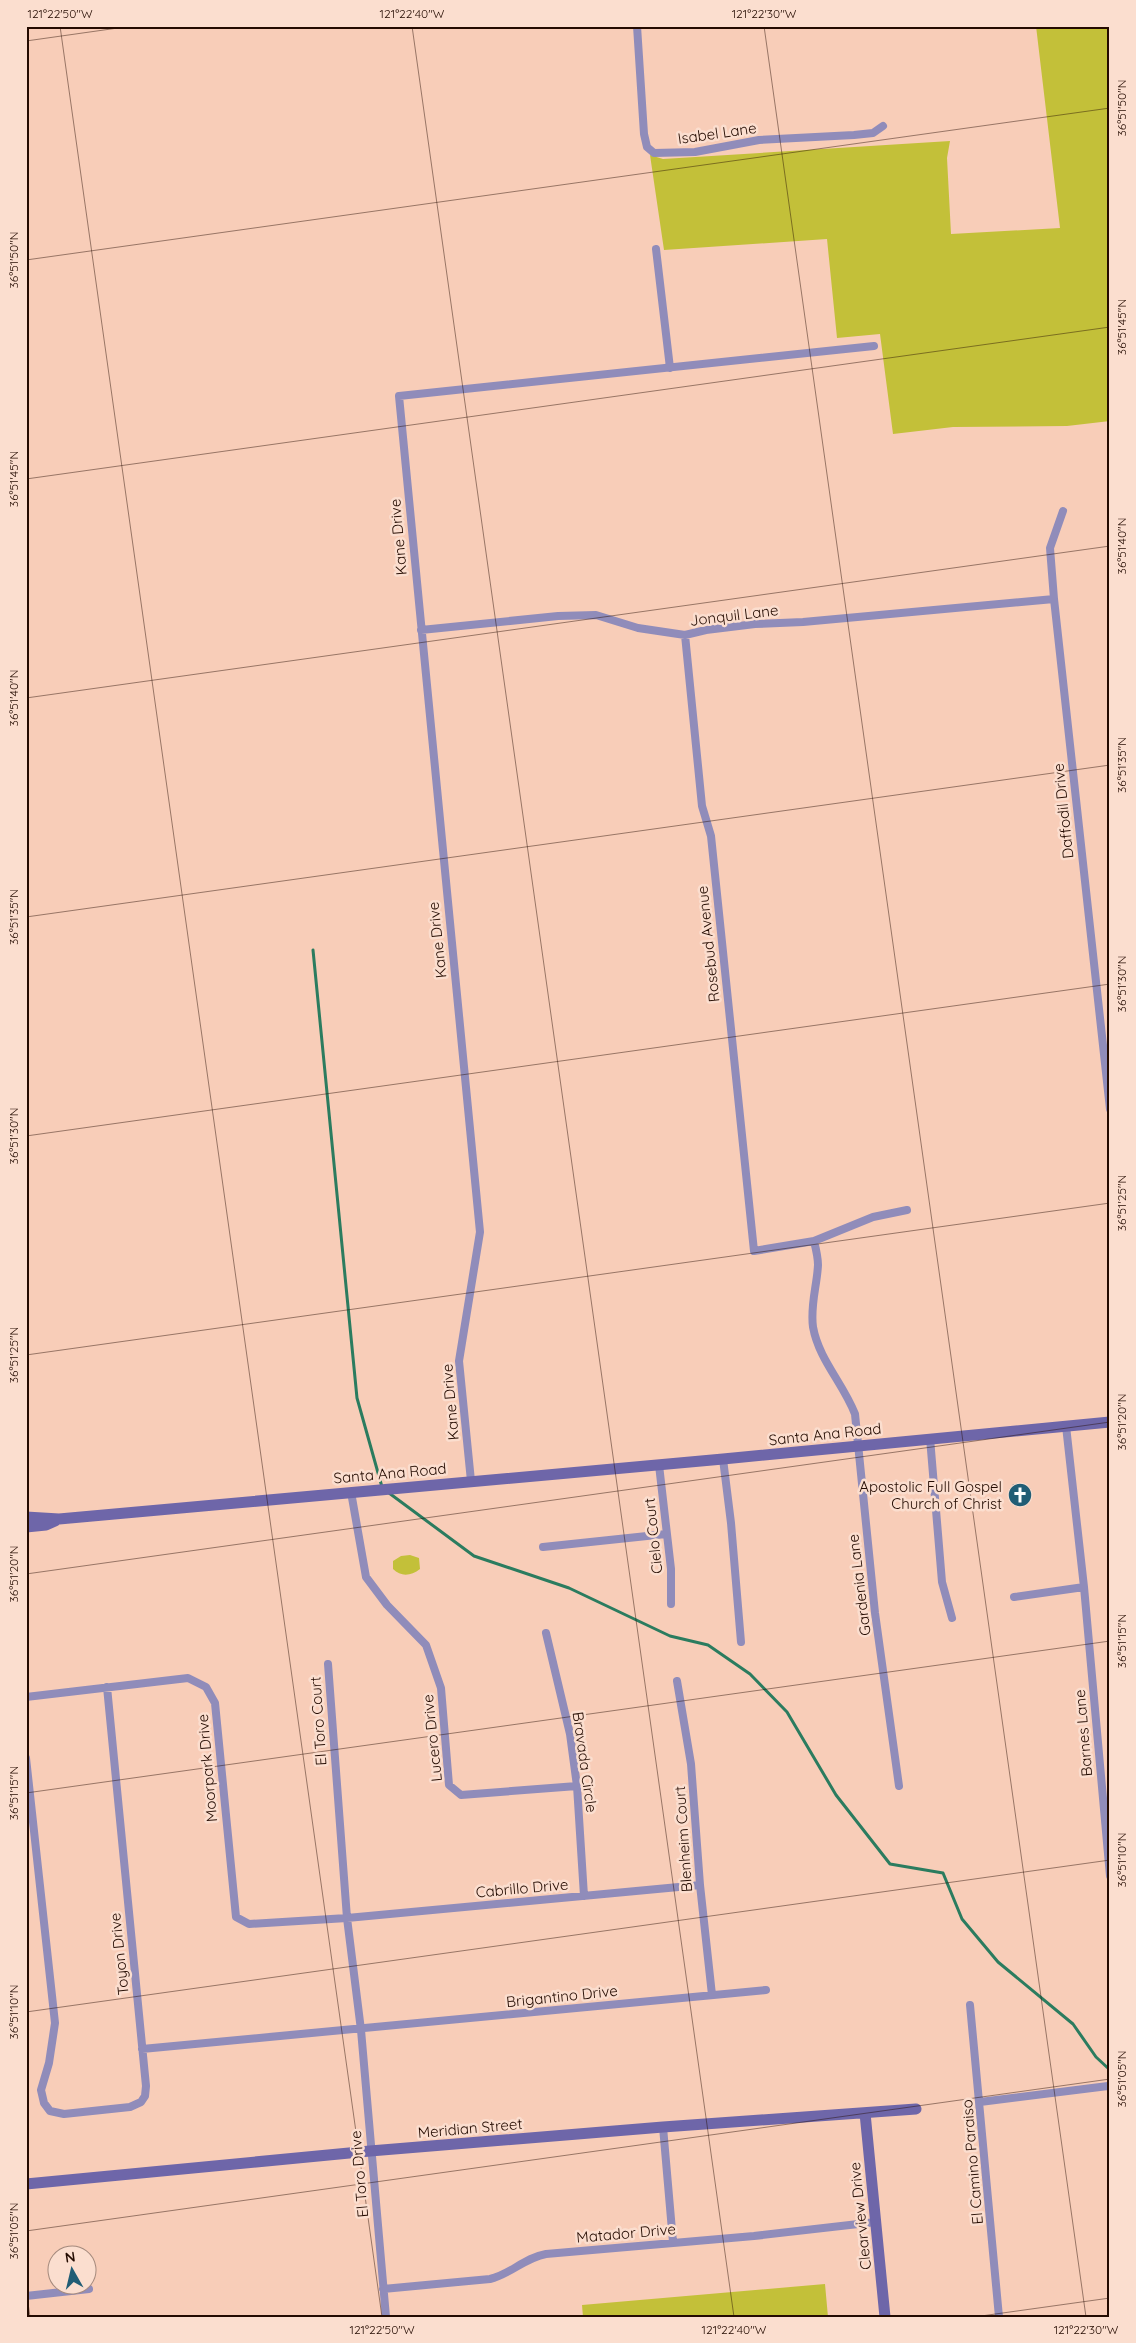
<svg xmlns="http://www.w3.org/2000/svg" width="1136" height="2343" viewBox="0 0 1136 2343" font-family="Quicksand,sans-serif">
	<rect width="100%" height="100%" fill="#f8cdb8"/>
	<!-- green -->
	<path fill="#c3c039" d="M1036,26H1110V421L1067,426L953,427L893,434L880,334L837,338L827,239L664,250L650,155L663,159L950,141L947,158L951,234L1060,228Z
		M410,1555L419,1558L420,1569C411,1576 401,1577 393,1569V1561L401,1556Z
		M825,2284L828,2317H583L582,2305Z"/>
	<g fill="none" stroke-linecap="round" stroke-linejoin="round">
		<!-- stream -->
		<path stroke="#2b7c5f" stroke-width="3" d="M313,950L357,1398L382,1487
			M389,1493L474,1556L569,1588L670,1636L708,1645L750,1674L787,1712L836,1795L890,1864L943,1873L962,1919L998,1962L1073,2024L1096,2057L1110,2070"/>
		<!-- street -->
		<path stroke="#908cba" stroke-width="8" d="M637,26L644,134L647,147L654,153L695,152L759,140L854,135L873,133L883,126
			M656,249L670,368
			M1063,511L1050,548L1054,599L1110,1109
			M421,630L558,616L596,615L638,628L685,635L706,630L755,624L803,622L1054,599
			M685,635L702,806L711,836L754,1251L814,1241L873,1217L907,1210
			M814,1241C816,1249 818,1257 818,1265C817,1286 810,1305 813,1327C819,1360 843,1383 855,1414L875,1613L899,1786
			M1066,1426L1084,1587L1110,1876
			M930,1438L942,1582L952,1618
			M723,1459L731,1523L741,1642
			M659,1465L671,1569V1604
			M471,1481L459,1361L480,1232L399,396L874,346
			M351,1492L366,1577L387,1605L426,1645L441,1688L449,1785L461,1795L577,1786
			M543,1547L666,1534
			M1014,1597L1084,1587
			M546,1633L570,1734L577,1786L584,1896
			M328,1664L347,1918L361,2030L386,2317
			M677,1681L691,1764L700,1885L712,1995
			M26,1697L188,1678L206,1687L215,1703L236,1917L249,1924L347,1918L700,1885
			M26,1758L55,2023L49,2063L41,2090L44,2103L50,2111L64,2114L130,2107L141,2102L145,2096L146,2086L107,1687
			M970,2005L999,2317
			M142,2049L766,1990
			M980,2102L1108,2086L1110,2088
			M663,2127L673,2242
			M383,2289L490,2279C511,2274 524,2258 546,2254L754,2236L876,2222
			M26,2296L89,2289"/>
		<!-- secondary -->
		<path stroke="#6e66a9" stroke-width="11" d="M26,1517L59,1519L723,1459L1110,1422
			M26,1527L46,1525L55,1521
			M865,2113L885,2317
			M26,2184L370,2151L663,2127L916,2109"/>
	</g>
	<!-- ticks -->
	<path fill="none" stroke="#240b01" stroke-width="1" stroke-opacity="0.45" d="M60,26L382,2317M412,26L734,2317M764,26L1086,2317M26,41L132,26M26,260L1110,108M26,479L1110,327M26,698L1110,546M26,917L1110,765M26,1136L1110,984M26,1355L1110,1203M26,1574L1110,1422M26,1793L1110,1641M26,2012L1110,1860M26,2231L1110,2079M26,2289L30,2317M974,2317L1110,2298"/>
	<!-- icons -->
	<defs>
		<g id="church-disc" transform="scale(1.25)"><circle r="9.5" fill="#215d75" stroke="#fbdecf"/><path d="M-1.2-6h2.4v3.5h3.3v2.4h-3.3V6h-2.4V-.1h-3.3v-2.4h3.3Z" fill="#fff"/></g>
	</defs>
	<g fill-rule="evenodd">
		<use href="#church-disc" x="1020" y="1495"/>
	</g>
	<g text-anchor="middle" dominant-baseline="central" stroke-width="5" stroke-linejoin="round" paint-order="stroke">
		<!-- street labels -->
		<g font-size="15" fill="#240b01" stroke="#fbdecf">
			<text transform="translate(717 133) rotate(-8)">Isabel Lane</text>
			<text transform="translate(398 537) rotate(-95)">Kane Drive</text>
			<text transform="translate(734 615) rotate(-7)">Jonquil Lane</text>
			<text transform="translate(1063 811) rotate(-96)">Daffodil Drive</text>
			<text transform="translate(437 940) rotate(-96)">Kane Drive</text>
			<text transform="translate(708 944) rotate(-96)">Rosebud Avenue</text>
			<text transform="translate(450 1402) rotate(-95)">Kane Drive</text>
			<text transform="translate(825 1434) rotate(-6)">Santa Ana Road</text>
			<text transform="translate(390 1473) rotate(-5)">Santa Ana Road</text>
			<text transform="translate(653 1536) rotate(-96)">Cielo Court</text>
			<text transform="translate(859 1585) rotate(-97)">Gardenia Lane</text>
			<text transform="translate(318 1721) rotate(-94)">El Toro Court</text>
			<text transform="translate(1083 1733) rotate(-95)">Barnes Lane</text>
			<text transform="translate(432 1738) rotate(-96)">Lucero Drive</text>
			<text transform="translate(585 1762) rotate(82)">Bravada Circle</text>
			<text transform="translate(207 1768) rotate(-95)">Moorpark Drive</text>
			<text transform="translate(683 1839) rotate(-94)">Blenheim Court</text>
			<text transform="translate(522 1888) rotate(-5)">Cabrillo Drive</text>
			<text transform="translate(119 1954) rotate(-96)">Toyon Drive</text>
			<text transform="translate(562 1996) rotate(-6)">Brigantino Drive</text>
			<text transform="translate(470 2128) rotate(-5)">Meridian Street</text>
			<text transform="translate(972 2162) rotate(-95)">El Camino Paraiso</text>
			<text transform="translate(359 2174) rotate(-95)">El Toro Drive</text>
			<text transform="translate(860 2216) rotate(-96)">Clearview Drive</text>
			<text transform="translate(626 2233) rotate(-5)">Matador Drive</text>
		</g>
		<!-- poi labels -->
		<g font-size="15" fill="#240b01" stroke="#fbdecf" text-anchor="end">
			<text x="1002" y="1486">Apostolic Full Gospel<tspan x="1002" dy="17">Church of Christ</tspan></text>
		</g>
	</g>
	<!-- border -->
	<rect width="1136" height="2343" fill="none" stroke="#fbdecf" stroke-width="55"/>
	<!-- north arrow -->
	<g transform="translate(72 2270) rotate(352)"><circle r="24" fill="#fbdecf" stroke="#a58a7d"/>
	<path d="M0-4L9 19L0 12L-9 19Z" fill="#215d75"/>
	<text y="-8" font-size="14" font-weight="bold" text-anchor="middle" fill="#240b01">N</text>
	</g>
	<rect x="28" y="28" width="1080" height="2288" fill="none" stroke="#240b01" stroke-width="2"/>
	<g font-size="12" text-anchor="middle" fill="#240b01">
		<text x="60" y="18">121°22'50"W</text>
		<text x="412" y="18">121°22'40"W</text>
		<text x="764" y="18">121°22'30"W</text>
		<text transform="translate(1122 108) rotate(-90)" y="4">36°51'50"N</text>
		<text transform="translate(14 260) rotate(-90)" y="4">36°51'50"N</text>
		<text transform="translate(1122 327) rotate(-90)" y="4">36°51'45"N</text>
		<text transform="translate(14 479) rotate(-90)" y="4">36°51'45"N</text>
		<text transform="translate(1122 546) rotate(-90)" y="4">36°51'40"N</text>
		<text transform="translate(14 698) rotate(-90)" y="4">36°51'40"N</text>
		<text transform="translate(1122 765) rotate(-90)" y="4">36°51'35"N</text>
		<text transform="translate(14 917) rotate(-90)" y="4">36°51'35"N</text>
		<text transform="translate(1122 984) rotate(-90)" y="4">36°51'30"N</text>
		<text transform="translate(14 1136) rotate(-90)" y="4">36°51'30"N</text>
		<text transform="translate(1122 1203) rotate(-90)" y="4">36°51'25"N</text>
		<text transform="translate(14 1355) rotate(-90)" y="4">36°51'25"N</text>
		<text transform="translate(1122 1422) rotate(-90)" y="4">36°51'20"N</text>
		<text transform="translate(14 1574) rotate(-90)" y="4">36°51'20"N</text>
		<text transform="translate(1122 1641) rotate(-90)" y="4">36°51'15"N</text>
		<text transform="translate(14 1793) rotate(-90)" y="4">36°51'15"N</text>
		<text transform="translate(1122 1860) rotate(-90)" y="4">36°51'10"N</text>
		<text transform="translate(14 2012) rotate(-90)" y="4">36°51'10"N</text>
		<text transform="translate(1122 2079) rotate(-90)" y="4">36°51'05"N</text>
		<text transform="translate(14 2231) rotate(-90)" y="4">36°51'05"N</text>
		<text x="382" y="2334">121°22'50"W</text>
		<text x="734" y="2334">121°22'40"W</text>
		<text x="1086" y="2334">121°22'30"W</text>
	</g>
</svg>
